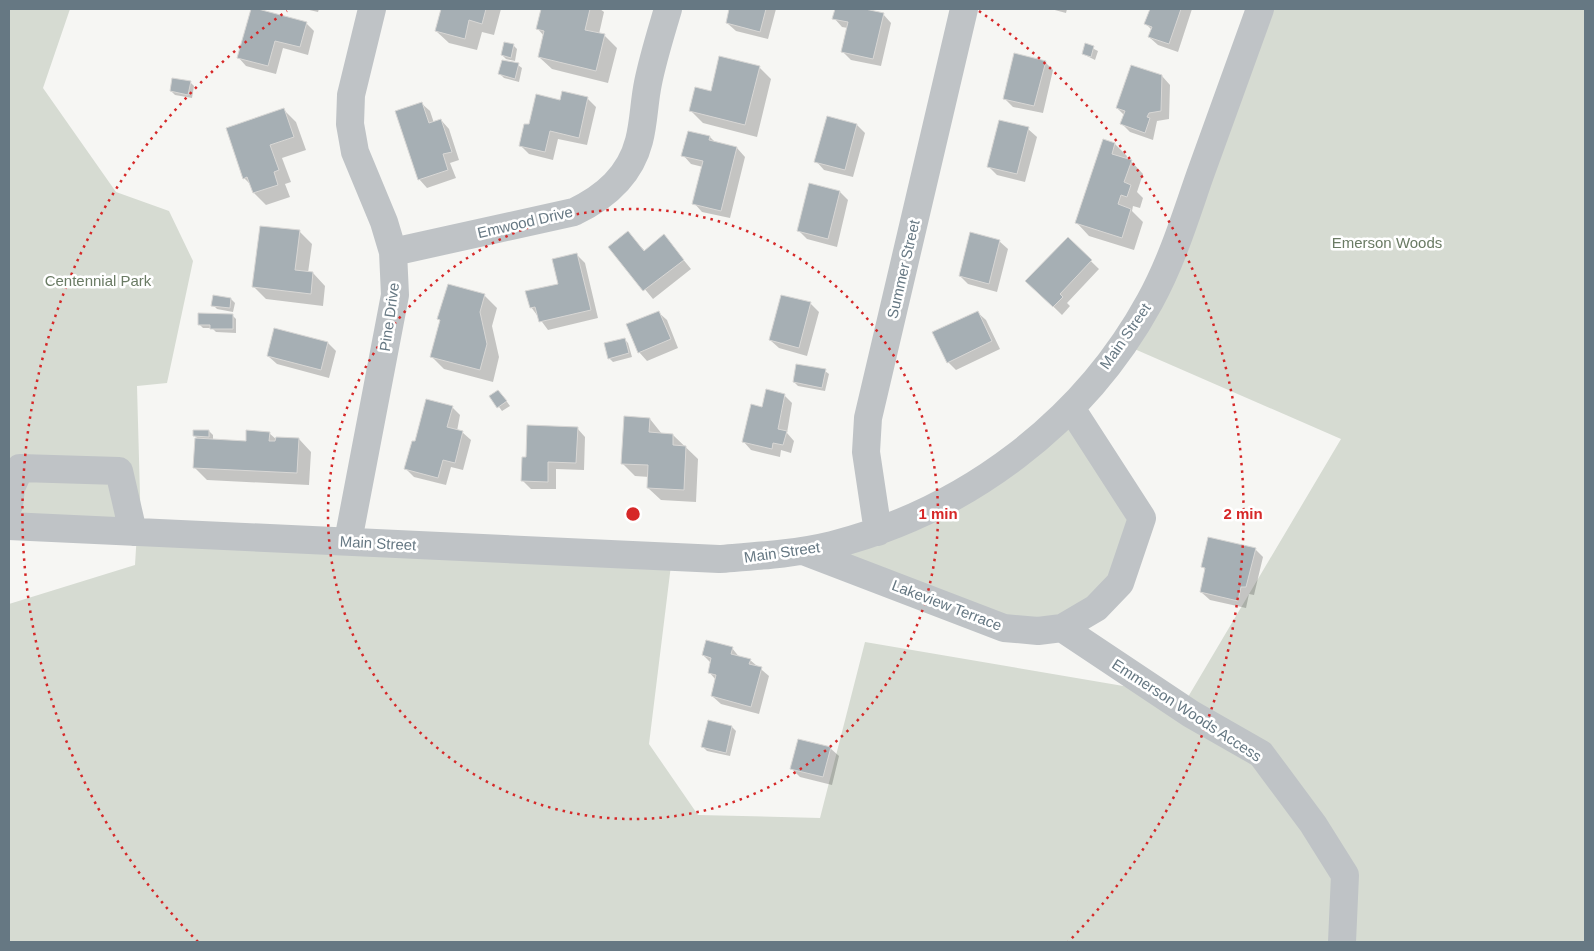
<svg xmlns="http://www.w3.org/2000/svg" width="1594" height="951" viewBox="0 0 1594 951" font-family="Helvetica,sans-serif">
	<rect width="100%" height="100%" fill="#f6f6f3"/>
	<!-- green -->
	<path fill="#d6dbd2" d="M9,9H70L43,88L116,192L169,211L193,261L167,383L137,386L141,532L672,557L649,744L698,815L820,818L865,642L1188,697L1341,439L1123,344L1258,9H1585V942H9V604L135,565L137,532L9,526Z
		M1071,408L1142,518L1120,583L1038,631L803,551L878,532Z"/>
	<!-- shadow -->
	<path fill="#0003" d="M252,9L306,23L314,31L308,55L283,48L276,74L246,66L238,57Z
		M305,9H319L318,12Z
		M442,9H501L494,35L482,32L477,50L449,43L436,31Z
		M542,9H600L604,12L599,34L604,35L617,48L608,83L552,69L539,57L544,36L537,28Z
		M731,9H776L768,39L736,31L727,23Z
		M836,9H859L883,14L891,23L881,66L851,60L842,51L848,28L842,27L834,18Z
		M1051,9H1067L1066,13Z
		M1151,9H1192L1178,52L1158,45L1149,37L1152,30L1146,24Z
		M1086,45L1098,51L1095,60L1083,54Z
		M514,46L517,49L515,61L506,59L502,55Z
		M1045,62L1053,70L1043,113L1013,107L1004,98Z
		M518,65L522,68L519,82L504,78L500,74Z
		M759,67L771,79L757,137L703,123L690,110L712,93Z
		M1162,76L1170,85L1169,119L1157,121L1153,140L1130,132L1122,124L1125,116L1117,108Z
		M190,82L194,86L192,98L175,95L171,91Z
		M587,98L596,107L587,145L558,139L553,160L529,154L521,146L530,126L561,101Z
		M421,103L430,111L434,123L441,120L449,129L459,160L450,163L456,178L427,188L419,179Z
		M284,110L296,122L306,150L282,158L291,182L285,184L290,197L266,205L254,193L251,185L244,178Z
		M857,125L865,133L853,177L824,170L816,161Z
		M1028,129L1037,137L1025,182L997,175L988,166Z
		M689,132L710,137L716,143L737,148L745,157L730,218L702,212L694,203L703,167L691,164L683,155Z
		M1115,144L1127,156L1126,160L1131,161L1143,174L1137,192L1143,198L1140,208L1133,206L1132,211L1143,222L1134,250L1089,236L1077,223Z
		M840,192L848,200L837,247L807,239L799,231Z
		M299,231L312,244L308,273H313L325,286L323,306L266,299L254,287Z
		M628,233L645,251L664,236L691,269L653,299L610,247Z
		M1068,239L1099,269L1067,303L1070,306L1062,315L1027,281Z
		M999,241L1008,249L997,292L968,284L960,276Z
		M577,255L585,263L598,318L548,330L531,307L559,284Z
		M484,295L497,308L492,326L499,357L493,382L444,369L432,357L441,321L438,319Z
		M231,299L235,303L233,312L217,309L213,305Z
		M810,303L819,312L807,356L779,348L770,340Z
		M658,312L667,320L678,348L647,361L639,352Z
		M977,312L986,320L1000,349L956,370L948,362Z
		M232,315L236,319V333L216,332L212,328H203L199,324Z
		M275,330L328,343L336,351L329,378L277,364L268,356Z
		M624,339L628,343L632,357L613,362L609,358Z
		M825,371L829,374L825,391L798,386L794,382Z
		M502,395L510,406L502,411L491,396Z
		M784,395L792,403L787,433L794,441L791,453L781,450L780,457L751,450L743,441L763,409Z
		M452,407L460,415L457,431L462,432L471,440L463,470L451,467L446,485L414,477L406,469L416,443Z
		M650,419L662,434L673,435L698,459L696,502L661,500L648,488L649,477L635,476L622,463Z
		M577,428L585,437L584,470L556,469V489H531L522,480L527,458Z
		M209,431L213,435V441L247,442L269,433L277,440L299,439L311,452L309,485L207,480L194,467L199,440L194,435Z
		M1255,549L1263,557L1254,595L1249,594L1246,608L1210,600L1201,592L1206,571L1203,567Z
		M732,648L740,658L750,660L769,676L759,714L721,704L712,696L716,680L709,672L711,663L703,655Z
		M732,727L736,731L730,756L707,751L703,747Z
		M830,748L839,756L832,785L800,777L792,769Z"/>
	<!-- building -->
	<path fill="#a6afb4" stroke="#d8d7d5" d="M251,9H258L307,22L300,47L275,41L268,66L237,58Z
		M441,9H486L482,24L469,20L465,39L435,31Z
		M541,9H590L585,30L605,34L596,71L538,57L544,31L536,29Z
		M729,9H766L760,32L726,23Z
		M835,9H865L884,13L873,59L841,52L848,22L832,19Z
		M1150,9H1181L1169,44L1148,37L1152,27L1144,24Z
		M504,42L514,44L511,58L501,55Z
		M1085,43L1094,46L1091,57L1082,54Z
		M1014,53L1046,61L1034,106L1003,99Z
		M719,56L760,66L745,125L689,111L695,87L711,91Z
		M502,60L519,63L515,79L498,74Z
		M1131,65L1162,75L1161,111L1149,113L1147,117L1150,118L1145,133L1120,124L1125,111L1116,108Z
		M172,78L191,81L188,95L170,91Z
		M562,91L588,97L579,138L550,131L545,152L519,146L524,124H529L536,94L560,100Z
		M422,102L429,123L441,119L452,152L443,154L448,170L418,180L395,111Z
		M284,108L294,137L270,145L279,170L274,172L278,185L253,193L247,177L243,179L226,128Z
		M827,116L857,124L845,170L814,162Z
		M999,120L1029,127L1017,174L987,167Z
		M688,131L710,136L709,140L737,147L721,211L692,204L703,161L681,156Z
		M1103,139L1115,143L1112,154L1132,160L1124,182L1131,185L1127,197L1121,195L1118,204L1131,209L1122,238L1075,223Z
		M809,183L840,191L828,239L797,231Z
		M260,226L300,230L295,270L313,272L311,294L252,287Z
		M628,231L644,251L664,234L684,260L643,291L608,247Z
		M970,232L1000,240L989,284L959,276Z
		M1068,237L1092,260L1060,294L1063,297L1053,307L1025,281Z
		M577,253L591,310L539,322L535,307L530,308L525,291L558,284L552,259Z
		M448,284L485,294L480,312L487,344L480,370L430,357L440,320L437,319Z
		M213,295L231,298L230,308L211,306Z
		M781,295L811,302L799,348L769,340Z
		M659,311L671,339L638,353L626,324Z
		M978,311L992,341L947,363L932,332Z
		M198,313L233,314V329H210V325H198Z
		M274,328L328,342L321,370L267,356Z
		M625,338L629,353L608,359L604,343Z
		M796,364L826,369L822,388L793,382Z
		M766,389L785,394L778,429L787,431L783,445L773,443L772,449L742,442L751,404L762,407Z
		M498,390L507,401L497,408L489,396Z
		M426,399L453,406L447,427L463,431L455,463L443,460L438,478L404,469L412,441H415Z
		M624,416L650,418L649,432L673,434V445L686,446L684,490L647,488L648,465L621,464Z
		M527,425L578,427L576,463L548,462V482L521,481L522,457H526Z
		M193,430H209V437L193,436Z
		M246,430L270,432L269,441H275L276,437L299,438L297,473L193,468L195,438L246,441Z
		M1208,537L1256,548L1246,587H1241L1238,601L1200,592L1205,568L1201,567Z
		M706,640L733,647L731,654L751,659L749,664L762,667L751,707L711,696L716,675L708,673L711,658L702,655Z
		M708,720L732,726L726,753L701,747Z
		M798,739L831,747L823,777L790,769Z"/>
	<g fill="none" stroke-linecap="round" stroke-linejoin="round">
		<!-- minor -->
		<path stroke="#bfc3c6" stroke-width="28" d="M393,252L574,212C605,197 630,176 639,141C644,122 644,102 648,83C653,58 661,33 668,9
			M9,505L11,488L20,468L119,471L133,532
			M9,526L719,559C757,556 795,554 832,545C966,511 1084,422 1150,301C1172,261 1185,218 1200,175C1220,120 1240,64 1260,9
			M878,532L866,452L868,418L964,9
			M348,541L395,295L393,252L384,222L355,152L350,124L351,95L372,9
			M803,551L1004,628L1038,631L1062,628L1096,608L1120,583L1142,518L1071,408
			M1062,628L1191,714L1261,754L1313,824L1345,875L1342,942"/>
	</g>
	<!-- distance rings -->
	<g fill="none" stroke="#d62828" stroke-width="2.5" stroke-dasharray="2.5 5">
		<circle cx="633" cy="514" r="305"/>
		<path d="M198 942A610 610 0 0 1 287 11M979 11A610 610 0 0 1 1068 942"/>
	</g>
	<g text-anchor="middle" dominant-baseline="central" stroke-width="5" stroke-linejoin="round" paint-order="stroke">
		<!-- street labels -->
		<g font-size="15" fill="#667883" stroke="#fff">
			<text transform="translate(525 222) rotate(-13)">Emwood Drive</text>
			<text transform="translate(903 269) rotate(-77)">Summer Street</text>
			<text transform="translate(389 317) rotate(-82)">Pine Drive</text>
			<text transform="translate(1125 336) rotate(-55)">Main Street</text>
			<text transform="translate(378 543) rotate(3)">Main Street</text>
			<text transform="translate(782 552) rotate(-8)">Main Street</text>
			<text transform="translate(947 605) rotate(21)">Lakeview Terrace</text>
			<text transform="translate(1187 710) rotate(33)">Emmerson Woods Access</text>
		</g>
		<!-- park labels -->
		<g font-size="15" fill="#6a7b64" stroke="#fff">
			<text x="1387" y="242">Emerson Woods</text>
			<text x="98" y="280">Centennial Park</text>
		</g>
	</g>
	<circle cx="633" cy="514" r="8" fill="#d62828" stroke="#fff" stroke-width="2.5"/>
	<g font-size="15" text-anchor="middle" font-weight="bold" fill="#d62828" stroke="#fff" stroke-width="5" stroke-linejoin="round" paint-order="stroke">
		<text x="938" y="519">1 min</text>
		<text x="1243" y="519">2 min</text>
	</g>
	<!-- border -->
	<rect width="1594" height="951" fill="none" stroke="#667883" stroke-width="20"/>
</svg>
